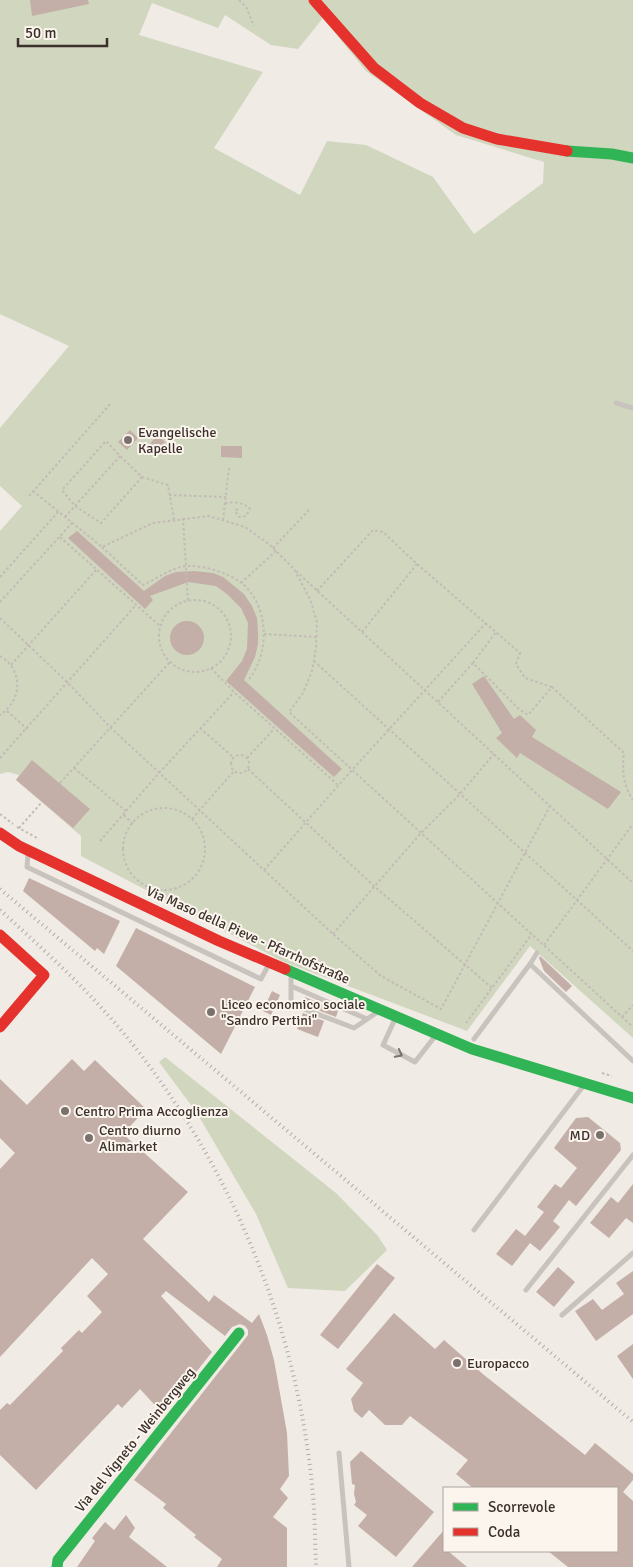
<svg xmlns="http://www.w3.org/2000/svg" width="633" height="1567" viewBox="0 0 633 1567" font-family="Signika,sans-serif">
	<rect width="100%" height="100%" fill="#f0ebe5"/>
	<!-- green -->
	<path fill="#d1d6bf" fill-rule="evenodd" d="M0,0H633V1038L530,946L467,1031L282,961L81,856V836L16,780L19,775L8,772L0,774V531L22,506L0,486V428L69,346L0,314ZM152,3L218,28L225,15L271,45L298,49L323,18L366,71L456,135L544,162L543,183L474,234L433,177L366,145L327,141L300,195L214,148L263,72L139,35Z
		M165,1057L336,1193L378,1236L387,1250L345,1291L288,1288L256,1214L197,1113L159,1062Z"/>
	<!-- building -->
	<path fill="#c3afa7" d="M30,0H88L89,4L32,16Z
		M130,430L138,438L127,450L118,442Z
		M157,435L165,442L153,456L146,449Z
		M221,446H242V458L221,457Z
		M77,531L144,591L165,576L176,572L194,571L213,573L223,577L244,594L252,606L257,618L258,632V644L255,657L244,680L342,769L334,777L226,681L242,661L247,649L248,623L241,608L227,594L216,586L188,582L150,596L153,600L145,609L68,538Z
		M170 638a17 17 0 1 1 34 0a17 17 0 1 1-34 0Z
		M484,676L514,719L520,715L536,730L532,737L621,792L608,809L520,753L517,758L496,738L502,733L472,684Z
		M32,760L90,809L73,828L16,780Z
		M29,878L120,921L104,954L97,948L95,951L23,891Z
		M136,928L255,987L221,1054L116,966Z
		M540,956L572,986L566,992L544,971L539,958Z
		M272,991L280,995L271,1015L263,1011Z
		M305,997L338,1011L336,1017L302,1004Z
		M303,1013L324,1021L318,1037L297,1029Z
		M72,1059L84,1071L95,1060L146,1109L123,1134L188,1192L143,1239L209,1302L214,1295L252,1323L259,1314L267,1335L274,1360L287,1433L289,1476L280,1489L288,1498L273,1517L287,1528V1567H217L222,1559L194,1537L196,1535L163,1508L166,1504L134,1480L248,1335V1330L245,1326L240,1324L232,1327L225,1336L166,1291L161,1296L212,1352L163,1414L140,1389L122,1408L118,1404L36,1490L0,1455V1410L7,1403L10,1405L63,1351L61,1348L79,1330L82,1333L102,1312L87,1296L108,1274L92,1258L0,1357V1169L15,1153L0,1138V1079L27,1105Z
		M588,1117L620,1143L621,1150L576,1206L569,1200L553,1221L560,1227L540,1251L530,1243L512,1266L496,1254L516,1229L525,1236L544,1212L537,1207L555,1184L561,1188L577,1168L554,1148L576,1118Z
		M633,1184V1223L626,1218L609,1238L590,1223L611,1197L618,1203Z
		M377,1264L395,1278L338,1349L320,1335Z
		M558,1267L575,1282L554,1307L536,1292Z
		M633,1271V1314L596,1341L575,1311L593,1299L602,1310L624,1294L616,1283Z
		M394,1313L435,1349L444,1340L484,1375L585,1455L595,1443L633,1474V1480L623,1492L633,1501V1567H568L548,1551H617V1488H473L456,1474L468,1460L410,1416L402,1425H385L369,1410L362,1418L354,1411L351,1399L363,1383L346,1369Z
		M633,1344V1379L617,1356Z
		M361,1451L434,1512L396,1557L358,1526L367,1515L354,1505L356,1502L354,1494L355,1485L352,1484L350,1462Z
		M126,1515L135,1528L129,1537L167,1567H77L95,1541L92,1538L105,1522L114,1530Z
		M444,1530V1551H448L467,1567H412Z"/>
	<g fill="none" stroke-linecap="round" stroke-linejoin="round">
		<!-- path -->
		<path stroke="#c2bbb6" stroke-width="2" stroke-dasharray="2.5 2.5" stroke-linecap="butt" d="M239,0L246,7L254,26
			M142,477L101,523L75,506L62,490L106,441L120,456L142,477L168,485L174,520
			M33,491L102,547L153,523L209,516L245,527L270,545L294,569L310,599L317,622L316,648L312,671L303,693L289,712L633,1027
			M169,495L226,497
			M29,496L111,403
			M225,503C235,502 242,502 250,509L246,516L239,517L235,511L239,508
			M65,517L120,456
			M183,518L188,601
			M223,520L229,468
			M60,537L160,626
			M102,547L143,585C157,579 173,566 189,566C206,566 229,573 243,584C269,607 270,653 249,679
			M273,548L310,509
			M296,571L633,883
			M0,577L58,512
			M241,583L276,551
			M317,591L373,530L383,532L417,564L520,653L516,664L525,678L552,687
			M159 636a36 36 0 1 1 72 0a36 36 0 1 1-72 0Z
			M0,602L72,523
			M0,618L67,682L111,728L333,934L381,976L441,1009L550,806
			M362,632L417,564
			M264,634L316,637
			M0,656C24,670 22,701 0,715
			M314,661L633,951
			M473,663L496,632
			M11,665L96,570
			M211,668L234,692L338,785
			M438,702L473,663L519,709L528,715L552,687L624,753C622,770 623,785 633,800
			M7,711L27,729
			M200,728L233,757
			M231 764a9 9 0 1 1 18 0a9 9 0 1 1-18 0Z
			M0,758L136,605
			M247,758L274,729
			M74,768L126,811
			M248,769L374,886L492,988
			M60,783L170,662
			M123 849a41 41 0 1 1 82 0a41 41 0 1 1-82 0Z
			M0,814L13,824
			M124,815L133,824
			M192,819L234,771
			M17,827L39,839
			M19,828L42,802
			M100,841L159,773L234,692
			M264,870L352,770L486,623
			M333,934L421,833L460,794L494,754
			M544,945L633,824
			M622,1017L633,1005
			M466,1023L532,934
			M602,1073L612,1076"/>
		<!-- lane -->
		<path stroke="#c9c3be" stroke-width="5" d="M616,403L633,408
			M28,854L27,867L261,979L269,964
			M530,964L537,953
			M291,975V1004L354,1028L379,1011
			M291,986L367,1019
			M396,1017L383,1045L415,1062L436,1035
			M474,1039L530,964L633,1061
			M474,1230L584,1085
			M526,1290L633,1155
			M562,1315L633,1253
			M339,1453L349,1567"/>
		<!-- fast -->
		<path stroke="#30b455" stroke-width="11" d="M567,151L612,154L633,158
			M285,969L472,1049L633,1098
			M57,1567L58,1560L239,1333"/>
		<!-- jam -->
		<path stroke="#e5322d" stroke-width="11" d="M314,0L374,68L420,103L463,128L497,139L567,151
			M0,833L19,846L219,941L285,969
			M0,935L44,975L0,1027"/>
		<!-- rail -->
		<path stroke="#b1aca8" stroke-width="4" stroke-dasharray="1 4" stroke-linecap="butt" d="M0,889L633,1422
			M0,910C42,948 85,987 121,1030C230,1161 298,1326 313,1495C315,1519 315,1543 316,1567"/>
	</g>
	<!-- one-way arrows -->
	<defs><path id="oneway-chevron" d="M-2-3.5L2.5 0L-2 3.5" fill="none" stroke-width="1.6" stroke-linecap="round" stroke-linejoin="round" transform="scale(1.25)"/></defs>
	<use stroke="#7b726d" href="#oneway-chevron" transform="translate(399 1054) rotate(28)"/>
	<!-- markers -->
	<g fill="#7a716c" stroke="#fbf5ee" stroke-width="2">
		<circle cx="128" cy="440" r="5"/>
		<circle cx="211" cy="1012" r="5"/>
		<circle cx="65" cy="1111" r="5"/>
		<circle cx="600" cy="1135" r="5"/>
		<circle cx="89" cy="1138" r="5"/>
		<circle cx="457" cy="1363" r="5"/>
	</g>
	<g text-anchor="middle" dominant-baseline="central" stroke-width="4" stroke-linejoin="round" paint-order="stroke">
		<!-- poi labels -->
		<g font-size="14" fill="#3b302b" stroke="#fbf5ee" text-anchor="start">
			<text x="138" y="432">Evangelische<tspan x="138" dy="16">Kapelle</tspan></text>
			<text x="221" y="1004">Liceo economico sociale<tspan x="221" dy="16">"Sandro Pertini"</tspan></text>
			<text x="75" y="1111">Centro Prima Accoglienza</text>
			<text x="99" y="1130">Centro diurno<tspan x="99" dy="16">Alimarket</tspan></text>
			<text x="590" y="1135" text-anchor="end">MD</text>
			<text x="467" y="1363">Europacco</text>
		</g>
		<!-- street labels -->
		<g font-size="14" fill="#3b302b" stroke="#fbf5ee">
			<text transform="translate(248 935) rotate(24)">Via Maso della Pieve - Pfarrhofstraße</text>
			<text transform="translate(135 1440) rotate(-51)">Via del Vigneto - Weinbergweg</text>
		</g>
	</g>
	<!-- legend -->
	<rect x="443" y="1487" width="175" height="65" fill="#fbf5ee" stroke="#aea6a0"/>
	<rect x="453" y="1503" width="25" height="8" fill="#30b455" stroke="#aea6a0"/>
	<text x="488" y="1512" font-size="15" fill="#3b302b">Scorrevole</text>
	<rect x="453" y="1528" width="25" height="8" fill="#e5322d" stroke="#aea6a0"/>
	<text x="488" y="1537" font-size="15" fill="#3b302b">Coda</text>
	<!-- scale -->
	<path d="M18 38v8h89v-8" fill="none" stroke="#3b302b" stroke-width="2.5"/>
	<text x="25" y="38" font-size="15" fill="#3b302b" stroke="#fbf5ee" stroke-width="4" paint-order="stroke">50 m</text>
</svg>
